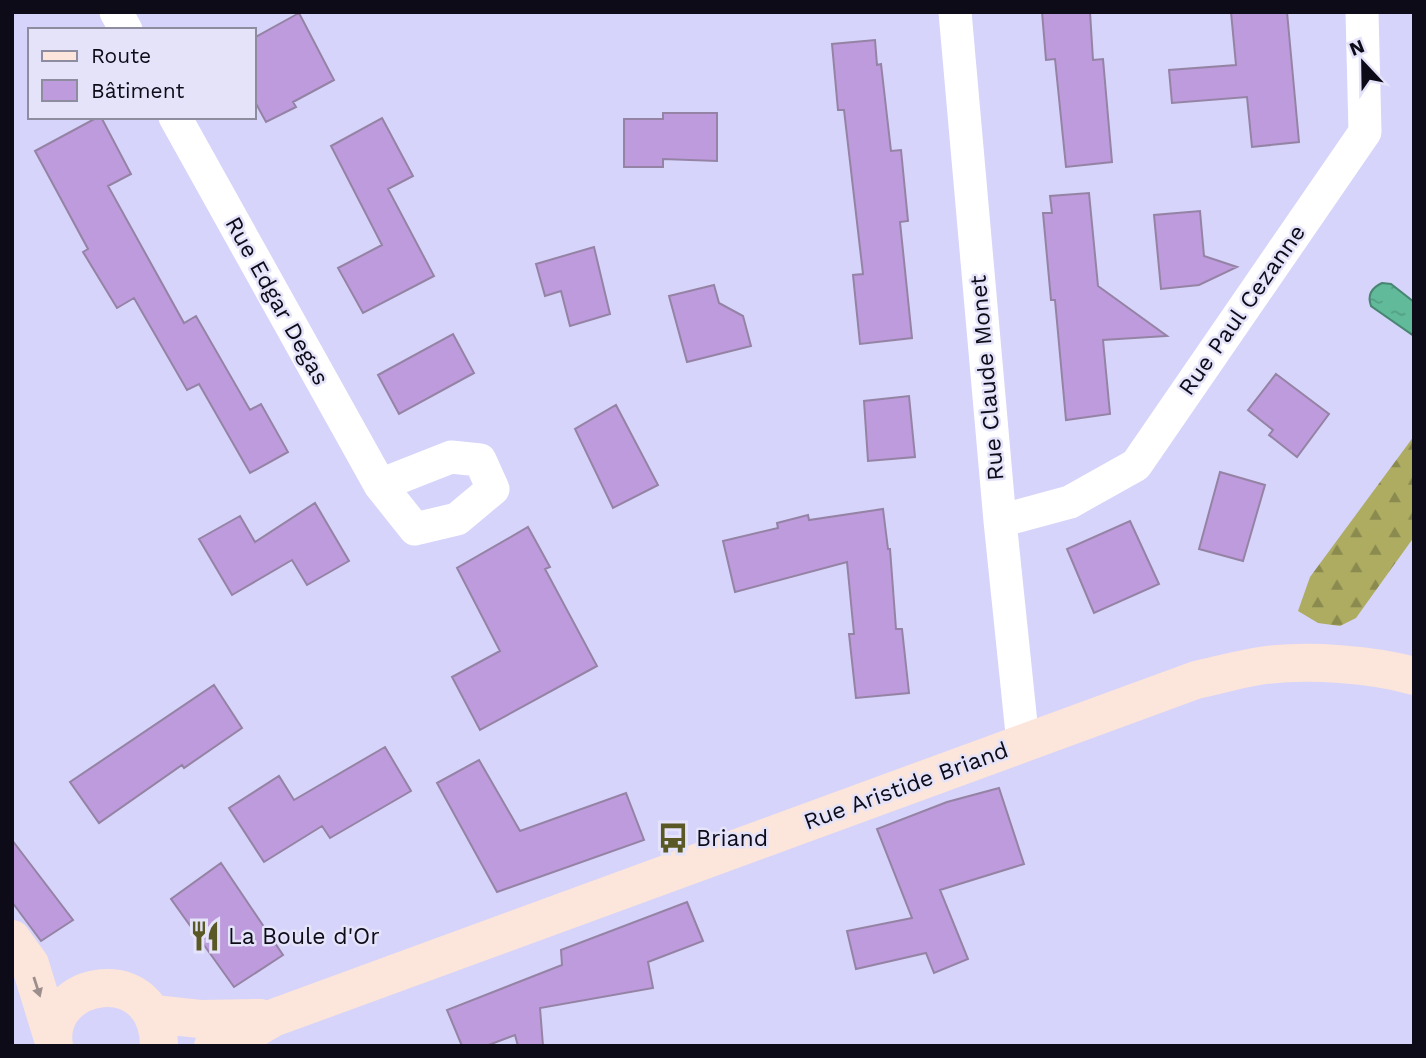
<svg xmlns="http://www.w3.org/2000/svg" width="1426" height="1058" viewBox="0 0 1426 1058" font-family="'Work Sans',sans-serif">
	<defs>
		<pattern id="forest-firs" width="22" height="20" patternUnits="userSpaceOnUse" patternTransform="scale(1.75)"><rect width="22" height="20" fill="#adac61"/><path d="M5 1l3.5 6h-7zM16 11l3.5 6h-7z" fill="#8b8a4f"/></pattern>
		<pattern id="water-ripples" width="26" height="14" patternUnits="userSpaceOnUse" patternTransform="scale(1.75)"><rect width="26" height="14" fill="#61ba9a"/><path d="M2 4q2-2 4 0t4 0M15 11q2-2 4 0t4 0" fill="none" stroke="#539f84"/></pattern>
	</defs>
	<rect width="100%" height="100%" fill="#d6d4fa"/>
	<!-- forest -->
	<path fill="url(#forest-firs)" d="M1414,436V537L1356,618L1340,626L1318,623L1298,611L1310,577Z"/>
	<!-- water -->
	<path fill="url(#water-ripples)" stroke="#488673" stroke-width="2" d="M1382,283L1391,284L1414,302V336L1371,306C1367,295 1371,288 1382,283Z"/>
	<!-- building -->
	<path fill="#be9bdc" stroke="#9583a5" stroke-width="2" d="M1042,12H1090L1093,60L1103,59L1112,162L1066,167L1055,59L1046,60Z
		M1231,12H1287L1299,142L1252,147L1247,97L1172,103L1169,70L1236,65Z
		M299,13L334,80L293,102L296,107L266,122L254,100V38Z
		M875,40L877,65L881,64L891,151L901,150L908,221L900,222L912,338L860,344L853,275L863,274L844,110H838L832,44Z
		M663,113H717V161L663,159V167H624V119H663Z
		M98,117H101L131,174L108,186L184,323L196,316L250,410L261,404L288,452L250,473L199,384L187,390L134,298L117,308L83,252L88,249L35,151Z
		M382,118L413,176L388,189L434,276L363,313L338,268L382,245L331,146Z
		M1089,193L1098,286L1167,336L1103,340L1110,414L1066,420L1055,300H1051L1043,213H1052L1050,196Z
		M1200,211L1204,256L1237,267L1199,285L1161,289L1154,215Z
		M594,247L610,314L570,326L561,291L545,296L536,264Z
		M714,285L719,303L743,316L751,346L687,362L669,296Z
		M453,334L474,373L399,414L378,375Z
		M1276,374L1329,414L1297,457L1269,435L1273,430L1248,410Z
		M909,396L915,457L868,461L864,401Z
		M616,405L658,485L613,508L575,429Z
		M1220,472L1265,485L1243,561L1199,549Z
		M315,503L349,561L307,585L292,560L232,595L199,539L240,516L255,542Z
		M883,509L888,549H890L896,629H902L909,693L856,698L849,634H854L847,562L735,592L723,541L778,528L777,523L808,515L809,520Z
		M1130,521L1159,584L1094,613L1067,549Z
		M528,527L550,567L545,569L597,666L480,730L452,677L500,651L457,568Z
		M214,685L242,728L184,768L182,765L99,823L70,782Z
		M385,747L411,791L330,838L322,826L264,862L229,808L279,776L294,800Z
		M479,760L520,831L626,793L644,840L497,892L437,783Z
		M999,788L1024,864L940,890L968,959L934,973L926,953L856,969L847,931L912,918L877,829L947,802Z
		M12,840L73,920L41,941L12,902Z
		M221,863L283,955L234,987L171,899Z
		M687,902L703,941L648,962L653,988L540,1008L543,1046H518L515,1035L486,1046H462L447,1010L562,965L561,950Z"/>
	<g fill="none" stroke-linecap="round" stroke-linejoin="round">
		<!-- street -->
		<path stroke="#fff" stroke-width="33" d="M116,12L126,30
			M955,12L1000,521L1023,743
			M175,117L380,485L415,529L457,519L493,489L480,460L451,457L380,485
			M1000,521L1070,502L1136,465L1365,132L1362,12"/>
		<!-- secondary -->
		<path stroke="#fce5da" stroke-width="38" d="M12,939L30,964L53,1039
			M154,1014L200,1019L260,1018
			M54,1046C43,979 158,959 159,1046
			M213,1046L251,1031L273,1018L1196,680C1219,675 1243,668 1266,665C1309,660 1372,664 1414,676"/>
	</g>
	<!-- one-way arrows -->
	<defs><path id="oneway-solid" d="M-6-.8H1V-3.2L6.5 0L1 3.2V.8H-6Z" transform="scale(1.75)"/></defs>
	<use fill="#9c8e8c" href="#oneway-solid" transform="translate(37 987) rotate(72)"/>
	<!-- icons -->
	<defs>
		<g id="bus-bare" transform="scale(2.415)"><path d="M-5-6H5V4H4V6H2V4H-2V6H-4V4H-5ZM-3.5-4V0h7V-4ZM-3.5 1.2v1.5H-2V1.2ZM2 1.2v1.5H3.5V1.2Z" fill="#5a5926" stroke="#e4e3fa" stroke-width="2.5" paint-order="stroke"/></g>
		<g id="restaurant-bare" transform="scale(2.415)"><path d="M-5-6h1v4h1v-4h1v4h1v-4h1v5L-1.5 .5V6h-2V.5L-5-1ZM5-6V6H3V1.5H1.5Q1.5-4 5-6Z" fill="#5a5926" stroke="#e4e3fa" stroke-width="2.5" paint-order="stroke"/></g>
	</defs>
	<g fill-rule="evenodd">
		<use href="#bus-bare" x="673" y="838"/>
		<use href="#restaurant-bare" x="205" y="936"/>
	</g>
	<g text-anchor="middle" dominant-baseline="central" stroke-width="5" stroke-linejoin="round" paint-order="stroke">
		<!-- street labels -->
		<g font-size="23" fill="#0d0b18" stroke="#e4e3fa">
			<text transform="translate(277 301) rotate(61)">Rue Edgar Degas</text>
			<text transform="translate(1242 310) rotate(-55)">Rue Paul Cezanne</text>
			<text transform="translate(987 378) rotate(-95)">Rue Claude Monet</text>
			<text transform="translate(906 786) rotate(-20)">Rue Aristide Briand</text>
		</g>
		<!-- poi labels -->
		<g font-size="23" fill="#0d0b18" stroke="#e4e3fa" text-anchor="start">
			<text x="696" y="838">Briand</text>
			<text x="228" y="936">La Boule d'Or</text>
		</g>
	</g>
	<!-- border -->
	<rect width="1426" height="1058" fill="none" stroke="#0d0b18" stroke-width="28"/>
	<!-- legend -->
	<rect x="28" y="28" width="228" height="91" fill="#e4e3fa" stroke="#8e8da0" stroke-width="2"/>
	<rect x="42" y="51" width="35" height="10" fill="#fce5da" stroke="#8e8da0" stroke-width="2"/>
	<text x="91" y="63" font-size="21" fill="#0d0b18">Route</text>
	<rect x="42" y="80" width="35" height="21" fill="#be9bdc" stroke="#8e8da0" stroke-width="2"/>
	<text x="91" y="98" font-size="21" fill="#0d0b18">Bâtiment</text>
	<!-- north arrow -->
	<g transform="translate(1363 63) rotate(338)" stroke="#e4e3fa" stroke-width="5" paint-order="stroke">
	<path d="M0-5L12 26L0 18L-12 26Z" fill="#0d0b18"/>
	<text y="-10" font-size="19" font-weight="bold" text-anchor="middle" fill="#0d0b18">N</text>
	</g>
</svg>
